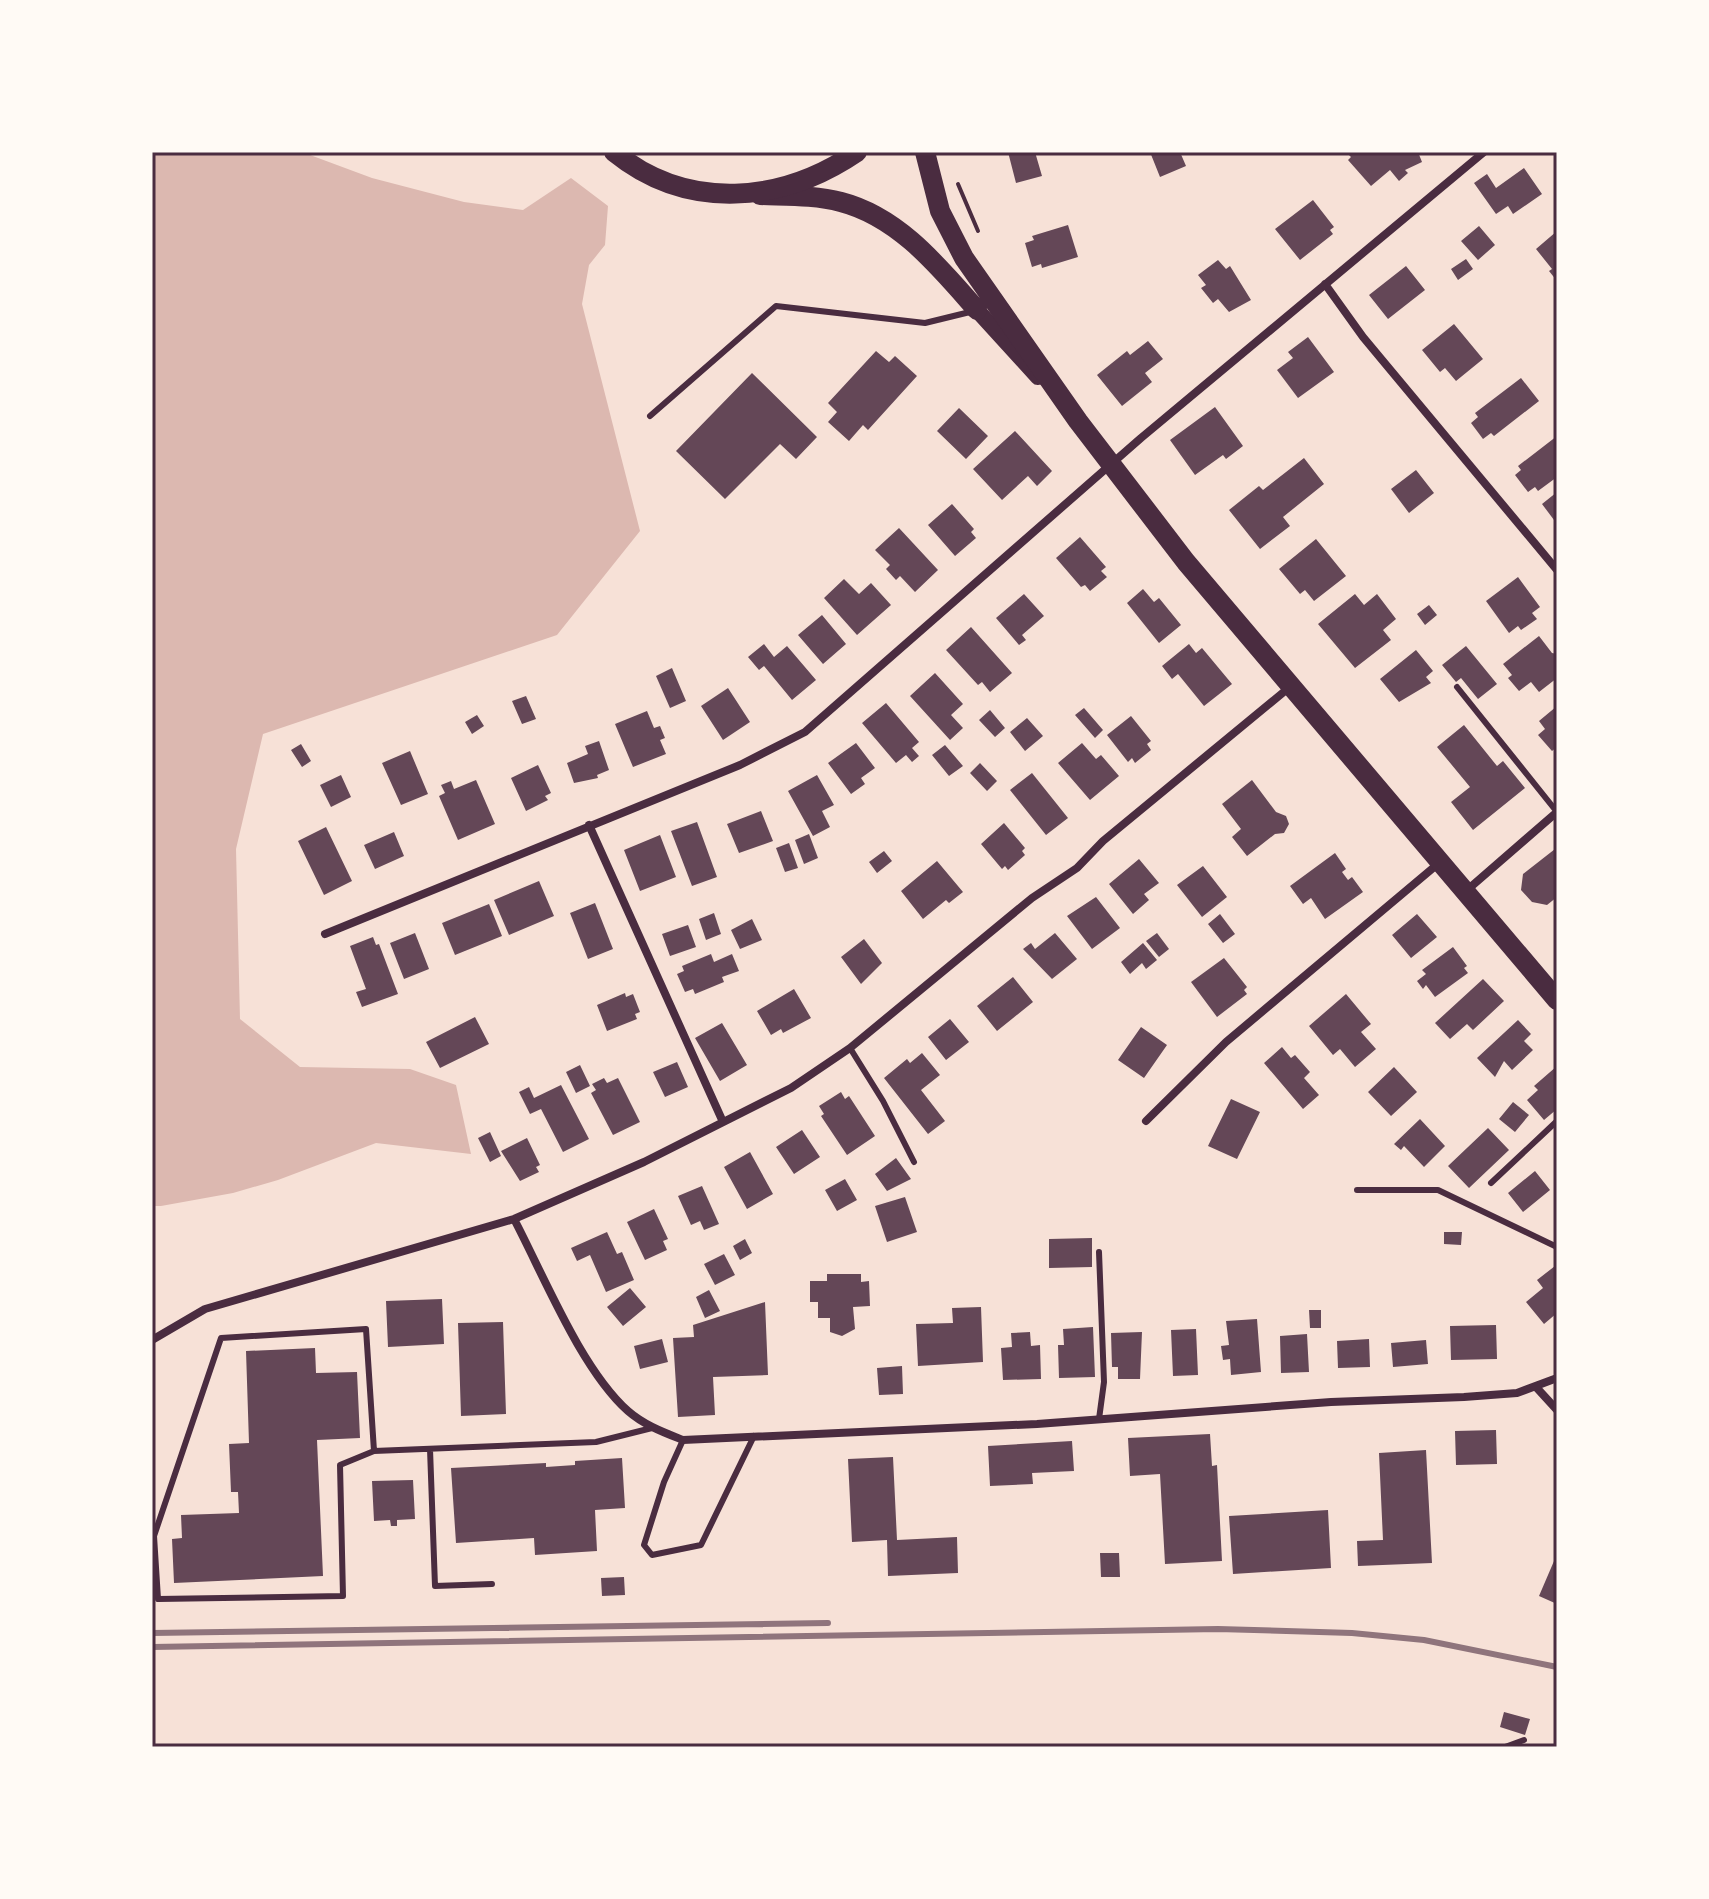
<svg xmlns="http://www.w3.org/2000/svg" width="1709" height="1899" viewBox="0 0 1709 1899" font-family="'Fira Sans',sans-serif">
	<rect width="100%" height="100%" fill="#f7e1d7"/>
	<!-- water -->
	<path fill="#dcb8b0" d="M152,152H302L372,178L464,202L523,210L571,178L608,206L605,245L589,265L582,304L640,531L557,635L263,734L236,849L240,1019L300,1067L410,1069L456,1085L471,1154L376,1143L278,1180L233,1193L161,1206H152Z"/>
	<!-- building -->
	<path fill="#644757" d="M1008,152H1035L1042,176L1016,183Z
		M1150,152H1180L1186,166L1160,177Z
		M1346,152H1418L1422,162L1405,170L1408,173L1399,181L1390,170L1371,186L1348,160L1351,157Z
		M1524,168L1542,194L1513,214L1508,206L1496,214L1474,183L1487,174L1496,188Z
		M1313,200L1334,227L1330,230L1333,234L1300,260L1275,229Z
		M1068,225L1078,257L1042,268L1041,264L1032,267L1025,243L1034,240L1032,236Z
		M1479,226L1495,245L1478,260L1461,241Z
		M1557,231V281L1549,271L1552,269L1536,249Z
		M1466,259L1473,269L1458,280L1451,269Z
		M1218,260L1226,269L1230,266L1251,300L1229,312L1218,299L1213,303L1201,288L1206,285L1198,275Z
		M1406,266L1425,290L1388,319L1369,295Z
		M1454,324L1483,359L1456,381L1445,368L1440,372L1422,350Z
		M1308,337L1334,372L1298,398L1277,370L1293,358L1288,352Z
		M1148,341L1163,359L1145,373L1152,382L1122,406L1097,375L1127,351L1130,355Z
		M876,351L889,362L895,356L917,376L868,430L863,425L849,441L828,422L837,412L828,403Z
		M752,373L817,437L796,459L780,444L725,499L676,451Z
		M1521,378L1539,401L1494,436L1491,433L1483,439L1471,423L1478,417L1475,413Z
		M1215,407L1243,446L1226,459L1223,455L1195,475L1170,440Z
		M959,408L988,436L966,459L937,431Z
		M1015,431L1052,471L1037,486L1028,476L1002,500L973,469Z
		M1557,436V477L1538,491L1535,487L1528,492L1515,475L1521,470L1518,466Z
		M1304,458L1324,484L1283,517L1290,526L1260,549L1229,510L1259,486L1263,490Z
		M1416,470L1434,493L1409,513L1391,489Z
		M1557,492V524L1542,504Z
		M952,504L974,529L971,532L976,538L955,556L928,525Z
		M899,528L938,570L915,592L900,576L896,580L886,569L890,565L875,550Z
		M1080,537L1106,567L1101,571L1107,577L1090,591L1085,585L1081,587L1056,558Z
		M1316,539L1346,576L1314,601L1305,590L1300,594L1279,569Z
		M1518,577L1540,607L1532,613L1537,619L1521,630L1518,626L1509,633L1486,601Z
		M844,579L859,594L871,583L891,605L857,635L824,598Z
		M1143,589L1154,602L1159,598L1181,625L1159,643L1127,603Z
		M1024,594L1044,616L1022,635L1026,640L1019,645L996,618Z
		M1355,594L1364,605L1377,594L1396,619L1383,630L1391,640L1355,668L1318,624Z
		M1429,605L1437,615L1425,625L1417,614Z
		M822,615L846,644L823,664L798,635Z
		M971,627L1012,673L990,692L982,682L978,685L946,650Z
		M1539,636L1552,653L1557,654V678L1539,692L1531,682L1519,691L1508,678L1512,675L1503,664Z
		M764,644L774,657L787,646L816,680L792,700L764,666L759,670L748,657Z
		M1189,644L1196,653L1202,648L1232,684L1204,706L1178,674L1172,679L1162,666Z
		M1466,646L1497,684L1478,699L1461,678L1456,682L1442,665Z
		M1416,650L1433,671L1426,677L1431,683L1399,702L1380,679Z
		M672,668L686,701L670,708L656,676Z
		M935,673L963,704L951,715L963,728L950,740L910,696Z
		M728,688L750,722L723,740L701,706Z
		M526,696L536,719L522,724L512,701Z
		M886,703L919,742L912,748L919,756L912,762L906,755L896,763L862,723Z
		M1557,706V747L1552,751L1538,735L1545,729L1539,721Z
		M1084,708L1103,730L1095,738L1075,715Z
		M990,710L1005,728L995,737L979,720Z
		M647,711L654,728L660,726L665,738L660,740L666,754L633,767L615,724Z
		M477,715L484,726L472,734L465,722Z
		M1131,716L1151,741L1147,744L1151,750L1135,763L1132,758L1128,762L1107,735Z
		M1027,718L1043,736L1025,751L1010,732Z
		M1464,725L1497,766L1503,761L1525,788L1473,830L1451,802L1470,787L1437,747Z
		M599,741L609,770L597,775L598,778L574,783L567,763L588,754L585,746Z
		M856,743L875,768L861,778L865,784L851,794L828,763Z
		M1082,743L1096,759L1101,755L1119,776L1090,800L1058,763Z
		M301,744L311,761L302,767L291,750Z
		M945,745L963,766L949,776L932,755Z
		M410,751L428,794L401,805L382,763Z
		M980,763L997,781L987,791L970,773Z
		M538,765L551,793L545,796L548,800L526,811L511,778Z
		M1032,773L1068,818L1046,835L1010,790Z
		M341,775L351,797L331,807L320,785Z
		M817,775L834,805L822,811L830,827L813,836L788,791Z
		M476,780L495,824L458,840L439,796L445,793L441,785L451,781L454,789Z
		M1252,780L1276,812L1286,816L1289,824L1284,833L1275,834L1247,856L1232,837L1241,829L1222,804Z
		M761,811L773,841L739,853L727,824Z
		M697,822L717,877L692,886L671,831Z
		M1004,823L1025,848L1022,851L1025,855L1008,870L1005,866L1002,869L981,844Z
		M326,827L352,881L324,895L298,841Z
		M394,832L404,856L375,869L364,845Z
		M809,834L818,858L804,864L795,840Z
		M660,835L676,877L640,891L624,850Z
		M789,843L798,868L785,872L776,848Z
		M1555,849L1557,897L1547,905L1532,902L1521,890L1523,874Z
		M884,851L892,861L877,873L869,862Z
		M1335,853L1346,869L1342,872L1348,880L1352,877L1363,892L1325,919L1311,898L1303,904L1290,886Z
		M1139,859L1159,883L1144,894L1149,900L1133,914L1109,884Z
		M937,861L963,892L949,903L946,900L923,919L901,891Z
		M1203,866L1227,897L1202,917L1177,885Z
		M539,881L554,916L509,935L494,900Z
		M1096,897L1120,928L1092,949L1067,916Z
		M595,903L613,949L588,959L570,913Z
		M489,904L502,936L455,955L442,923Z
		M714,913L721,934L706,940L699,919Z
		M1220,914L1235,934L1223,943L1208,924Z
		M1417,914L1437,937L1411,958L1392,935Z
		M752,919L762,940L740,949L731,930Z
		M688,925L696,947L670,956L662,934Z
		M415,933L429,969L404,979L390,943Z
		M1055,933L1077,959L1052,979L1023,949L1031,943L1035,949Z
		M1157,933L1169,949L1159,957L1146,941Z
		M373,937L376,945L379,944L398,994L362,1007L356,992L366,989L350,946Z
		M864,939L882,963L861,984L841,957Z
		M1143,943L1157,960L1146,969L1142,963L1130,974L1121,962Z
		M1453,947L1467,966L1464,968L1468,973L1435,997L1426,985L1423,989L1417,981L1426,974L1422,970Z
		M711,954L714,962L732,954L739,971L722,977L724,982L695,994L693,989L685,992L677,974L684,971L682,966Z
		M1224,958L1247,987L1244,990L1247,994L1217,1017L1191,982Z
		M1013,977L1033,1002L997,1031L977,1006Z
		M1483,979L1504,1001L1473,1030L1467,1024L1450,1039L1435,1023Z
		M794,989L811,1018L783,1033L781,1029L771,1035L757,1011Z
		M625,993L626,997L633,994L640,1012L635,1014L637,1019L607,1031L597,1005Z
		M1346,994L1371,1024L1361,1032L1376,1049L1355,1067L1340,1049L1333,1055L1309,1026Z
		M475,1017L489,1044L440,1068L426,1042Z
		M950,1019L969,1042L946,1060L928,1037Z
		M1518,1020L1531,1034L1524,1041L1533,1050L1512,1070L1504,1061L1495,1077L1477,1058Z
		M722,1023L747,1065L720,1081L695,1038Z
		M1141,1027L1167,1045L1144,1078L1118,1060Z
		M1282,1047L1291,1058L1295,1055L1310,1072L1304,1078L1319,1095L1303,1109L1264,1063Z
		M922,1053L940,1075L921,1090L945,1121L928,1134L884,1078L907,1059L910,1063Z
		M677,1062L688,1087L665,1097L653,1072Z
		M580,1065L590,1086L576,1093L566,1072Z
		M1557,1066V1109L1544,1120L1527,1100L1538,1090L1534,1086Z
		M1394,1067L1417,1092L1391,1116L1368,1092Z
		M604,1078L607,1083L618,1078L640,1122L613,1135L591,1093L596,1090L592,1084Z
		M561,1085L589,1139L563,1152L541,1109L530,1114L519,1092L529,1087L534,1098Z
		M841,1092L845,1099L849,1096L875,1136L847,1155L821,1116L824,1114L819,1106Z
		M1231,1099L1260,1112L1237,1159L1208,1146Z
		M1513,1102L1529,1115L1515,1132L1499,1119Z
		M1420,1119L1445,1146L1424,1167L1404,1146L1401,1150L1394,1144Z
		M1488,1128L1509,1150L1469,1188L1448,1166Z
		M802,1130L820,1157L794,1174L776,1147Z
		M490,1132L501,1156L490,1162L478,1138Z
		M527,1138L540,1165L536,1167L539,1172L520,1181L501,1151Z
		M750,1152L773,1194L747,1209L724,1167Z
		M896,1158L911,1179L887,1191L875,1174Z
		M1535,1171L1550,1190L1523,1212L1508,1193Z
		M845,1179L857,1200L837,1211L825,1190Z
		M702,1186L719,1224L704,1230L700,1221L691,1225L678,1196Z
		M905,1197L917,1232L887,1242L875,1206Z
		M654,1209L668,1239L663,1241L667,1250L645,1260L627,1222Z
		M607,1232L617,1254L622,1252L634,1280L606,1292L590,1255L577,1261L571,1248Z
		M1444,1232H1462L1461,1245L1444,1244Z
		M1092,1238V1267L1049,1268V1239Z
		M745,1239L752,1253L740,1260L733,1246Z
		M724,1254L735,1275L715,1285L704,1264Z
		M1555,1266L1557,1313L1544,1324L1526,1302L1543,1288L1537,1280Z
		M827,1274H861V1282L869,1281L870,1306L853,1307L855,1329L842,1336L830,1332V1318H818V1302H810V1281H827Z
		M630,1288L646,1307L623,1326L607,1307Z
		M709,1290L720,1311L705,1318L696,1297Z
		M442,1299L444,1344L388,1347L386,1301Z
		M765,1302L768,1375L713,1377L715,1415L678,1417L673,1338L694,1337L693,1325Z
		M981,1307L983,1362L918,1366L916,1324L953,1323L952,1308Z
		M1309,1310H1321V1328H1310Z
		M1257,1319L1261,1372L1231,1375L1230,1359L1223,1360L1221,1346L1229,1345L1226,1321Z
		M503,1322L506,1414L461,1416L458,1323Z
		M1496,1325L1497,1359L1451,1360L1450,1326Z
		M1093,1327L1095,1377L1059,1378L1058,1345H1064L1063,1329Z
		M1196,1329L1198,1375L1173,1376L1171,1330Z
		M1030,1332L1031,1346L1040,1345L1041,1379L1003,1380L1001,1348L1012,1347L1011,1333Z
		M1142,1332L1140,1379H1118V1367H1112L1111,1333Z
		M1307,1334L1309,1372L1281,1373L1280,1336Z
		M662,1339L668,1362L640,1369L634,1346Z
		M1369,1339L1370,1367L1338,1368L1337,1341Z
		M1426,1340L1428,1364L1393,1367L1391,1343Z
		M315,1348L316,1373L357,1372L360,1438L317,1440L323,1576L174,1583L172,1539L182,1538L181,1515L239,1513L238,1492H231L229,1444L249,1443L246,1351Z
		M902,1366L903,1394L879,1395L877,1368Z
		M1496,1430L1497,1464L1456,1465L1455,1431Z
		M1210,1434L1212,1466L1217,1465L1222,1561L1165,1564L1160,1474L1130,1476L1128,1438Z
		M1072,1441L1074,1471L1032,1473L1033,1484L990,1486L988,1446Z
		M1426,1450L1432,1563L1358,1566L1357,1541L1383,1540L1379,1453Z
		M893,1457L897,1540L957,1537L958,1573L888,1576L887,1540L852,1542L848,1459Z
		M622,1458L625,1508L595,1510L597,1551L535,1555L534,1538L456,1543L451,1468L546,1463V1467L575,1465V1461Z
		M413,1480L415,1519L397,1520V1526H391L390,1520L374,1521L372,1481Z
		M1328,1510L1331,1568L1233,1574L1229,1516Z
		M1100,1553H1119L1120,1577H1101Z
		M1557,1554V1604L1539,1596Z
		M624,1577L625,1595L602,1596L601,1578Z
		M1504,1712L1530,1719L1525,1735L1500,1727Z"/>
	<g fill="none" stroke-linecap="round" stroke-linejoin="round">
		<!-- path -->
		<path stroke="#4a2c40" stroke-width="4" d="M958,184L978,231"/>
		<!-- service -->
		<path stroke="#4a2c40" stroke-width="6" d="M650,416L776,306L925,323L974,311
			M1457,687L1557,812
			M850,1048L883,1101L914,1162
			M1491,1183L1557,1121
			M1357,1190H1438L1557,1247
			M1099,1252L1104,1382L1099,1419
			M683,1440L664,1482L644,1545L652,1555L701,1545L754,1436
			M430,1449L435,1586L492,1584
			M374,1451L340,1465L343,1596L158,1599L154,1536L221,1338L366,1329L374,1451L596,1442L652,1428
			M1505,1747L1524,1740"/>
		<!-- minor -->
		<path stroke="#4a2c40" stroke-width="8" d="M1325,284L1363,337L1557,570
			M589,825L723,1122
			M1466,891L1557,812
			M325,934L740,765L805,732L1141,438L1484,152
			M1146,1121L1226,1042L1439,863
			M514,1219C544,1276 581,1369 628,1411C644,1425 663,1432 683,1440L1037,1424L1331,1402L1464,1397L1517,1393L1557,1378
			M152,1340L205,1309L514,1219L644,1162L791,1088L850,1048L1032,898L1077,868L1103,841L1291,686
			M1536,1387L1557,1410"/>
		<!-- secondary -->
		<path stroke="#4a2c40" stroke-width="16" d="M977,310L1038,377"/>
		<!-- primary -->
		<path stroke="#4a2c40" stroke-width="20" d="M925,152L940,211L964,258L1078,421L1186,562L1557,1000
			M760,195C786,196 815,195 841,202C899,217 939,267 977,310"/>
		<!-- trunk -->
		<path stroke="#4a2c40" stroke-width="20" d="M614,152C688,212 782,203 857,152"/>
		<!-- rail -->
		<path stroke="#8f747c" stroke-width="6" d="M152,1633L828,1623
			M152,1647L1218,1629L1352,1633L1424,1640L1557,1667"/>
	</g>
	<!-- border -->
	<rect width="1709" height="1899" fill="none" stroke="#fffaf5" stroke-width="308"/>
	<rect x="154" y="154" width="1401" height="1591" fill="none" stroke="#4a2c40" stroke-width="3"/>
</svg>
